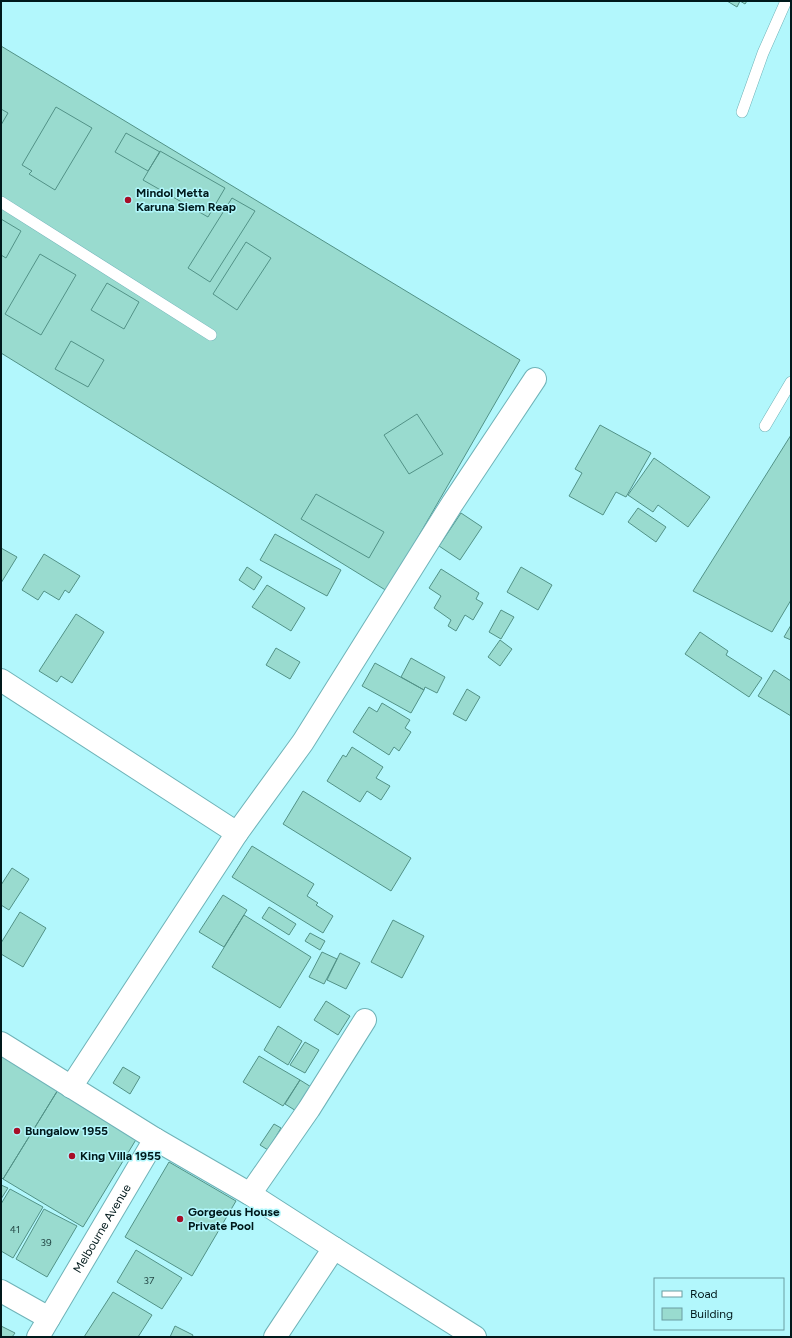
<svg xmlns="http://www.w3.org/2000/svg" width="792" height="1338" viewBox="0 0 792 1338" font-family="Figtree,sans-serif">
	<rect width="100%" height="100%" fill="#b2f7fc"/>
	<!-- building -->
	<path fill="#99dbcf" stroke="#529287" d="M727,1H747L745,4L740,1L737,7Z
		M1,46L520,360L387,591L1,353Z
		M56,107L92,128L55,190L29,174L32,171L22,165Z
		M1,109L8,113L1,125Z
		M126,133L160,152L148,171L115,152Z
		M160,151L225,188L208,217L143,180Z
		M232,198L255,211L210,282L188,268Z
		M1,219L21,231L6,258L1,255Z
		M246,242L271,258L237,310L213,294Z
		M40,254L76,275L41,335L5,314Z
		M107,283L139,302L124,329L91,310Z
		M71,341L104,360L88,387L55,369Z
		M417,414L443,454L409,474L384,435Z
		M600,425L651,453L626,497L616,492L603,515L569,496L582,473L575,469Z
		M791,435V600L772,632L693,591Z
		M654,458L710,497L688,527L658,505L653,512L628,495Z
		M316,494L384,532L369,558L301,519Z
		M638,508L666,527L656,542L628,522Z
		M461,513L482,527L460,560L439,546Z
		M275,534L341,570L327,596L260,560Z
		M1,548L17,557L1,583Z
		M44,554L80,576L69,593L65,590L59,600L44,591L38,600L22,590Z
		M247,567L262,577L254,590L239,580Z
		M521,567L552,585L538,610L507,592Z
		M441,569L479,593L476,599L483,603L473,620L465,615L456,631L448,626L451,620L434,608L441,596L429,588Z
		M267,585L305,608L291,631L252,607Z
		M501,610L514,617L501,639L489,632Z
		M76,614L104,632L72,683L61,676L57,682L39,671Z
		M791,625V640L784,637Z
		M700,632L728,651L726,655L762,678L749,697L685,654Z
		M500,640L512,649L500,666L488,657Z
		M276,648L300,662L290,679L266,665Z
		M411,658L445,677L437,693L425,687L424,690L401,677Z
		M375,663L424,690L411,713L362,686Z
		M774,670L791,681V716L758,696Z
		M467,689L480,697L466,721L453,714Z
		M382,703L410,720L405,728L411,732L399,751L394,747L389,755L353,732L369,707L377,712Z
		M352,747L383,767L376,778L390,786L381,800L367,791L360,802L327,781L343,755L346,757Z
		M303,791L411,858L391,891L283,824Z
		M252,846L314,884L307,896L318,903L316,905L333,916L323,933L232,877Z
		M12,868L29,879L9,910L1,905V885Z
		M223,895L247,910L224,947L199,932Z
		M269,907L296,924L289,935L262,918Z
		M20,912L46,928L23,967L1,954V943Z
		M244,915L311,957L280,1008L212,967Z
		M393,920L424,936L402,978L371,962Z
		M310,933L325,941L320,950L305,941Z
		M322,952L337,959L324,984L309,977Z
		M340,953L360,963L346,989L327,980Z
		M326,1001L350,1016L338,1035L314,1020Z
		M278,1026L302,1041L288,1065L264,1050Z
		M305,1042L319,1050L305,1073L290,1065Z
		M1,1048L61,1085L3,1179L1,1177Z
		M259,1056L300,1080L283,1106L243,1082Z
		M123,1067L140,1077L130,1094L113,1083Z
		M300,1080L316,1090L301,1114L285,1104Z
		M61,1085L140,1133L83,1227L3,1179Z
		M274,1124L281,1128L268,1150L260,1145Z
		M169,1162L236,1201L192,1276L125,1237Z
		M1,1185L8,1188L1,1199Z
		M10,1189L43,1207L13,1258L1,1251V1204Z
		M44,1209L77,1226L47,1277L16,1259Z
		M136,1250L182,1278L162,1309L117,1282Z
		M113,1292L152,1315L138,1337H84Z
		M1,1326L15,1333L12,1337H1Z
		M175,1326L193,1335L192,1337H170Z"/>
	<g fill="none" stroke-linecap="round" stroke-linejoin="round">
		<!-- lane casing -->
		<g stroke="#6fb3b8" stroke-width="12">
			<path id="lane" d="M742,112L763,53L786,1
				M1,202L211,335
				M765,426L791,382"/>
		</g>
		<!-- street casing -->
		<g stroke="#6fb3b8" stroke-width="24">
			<g id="street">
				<path d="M1,680L237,833"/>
				<path d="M1,1043L155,1139L250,1194L334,1248L475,1337"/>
				<path d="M71,1087L237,833L303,742L452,504L535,379"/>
				<path d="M250,1194L309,1109L365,1020"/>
				<path d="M1,1291L49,1318"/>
				<path id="s1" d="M38,1337L155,1139"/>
				<path d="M275,1337L334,1248"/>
			</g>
		</g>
		<!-- lane -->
		<use href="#lane" stroke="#fff" stroke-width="11"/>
		<!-- street -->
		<use href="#street" stroke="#fff" stroke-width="22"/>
	</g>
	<!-- markers -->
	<g fill="#a70e27" stroke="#b2f7fc" stroke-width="1.5">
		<circle cx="128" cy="200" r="4"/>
		<circle cx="17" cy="1131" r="4"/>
		<circle cx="72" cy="1156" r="4"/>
		<circle cx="180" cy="1219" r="4"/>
	</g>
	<g text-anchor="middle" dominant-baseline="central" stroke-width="3" stroke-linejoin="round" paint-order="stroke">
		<!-- number labels -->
		<g font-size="10" fill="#264a48">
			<text x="15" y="1229">41</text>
			<text x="46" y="1242">39</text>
			<text x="149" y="1280">37</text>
		</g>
		<!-- poi labels -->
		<g font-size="12" font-weight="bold" fill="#00191b" stroke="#b2f7fc" text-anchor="start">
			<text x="136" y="193">Mindol Metta<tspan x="136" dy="14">Karuna Siem Reap</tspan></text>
			<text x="25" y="1131">Bungalow 1955</text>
			<text x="80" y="1156">King Villa 1955</text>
			<text x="188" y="1212">Gorgeous House<tspan x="188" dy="14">Private Pool</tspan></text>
		</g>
		<!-- street labels -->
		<g font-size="12" fill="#00191b" stroke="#b2f7fc">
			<text stroke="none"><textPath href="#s1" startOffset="126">Melbourne Avenue</textPath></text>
		</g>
	</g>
	<!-- border -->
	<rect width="792" height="1338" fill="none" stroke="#00191b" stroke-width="4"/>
	<!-- legend -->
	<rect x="654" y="1278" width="130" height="52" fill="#b2f7fc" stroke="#6b9ea2"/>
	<rect x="662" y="1291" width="20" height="6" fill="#ffffff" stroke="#6b9ea2"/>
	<text x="690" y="1298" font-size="12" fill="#00191b">Road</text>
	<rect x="662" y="1308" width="20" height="12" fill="#99dbcf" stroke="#6b9ea2"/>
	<text x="690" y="1318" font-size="12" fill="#00191b">Building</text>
</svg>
